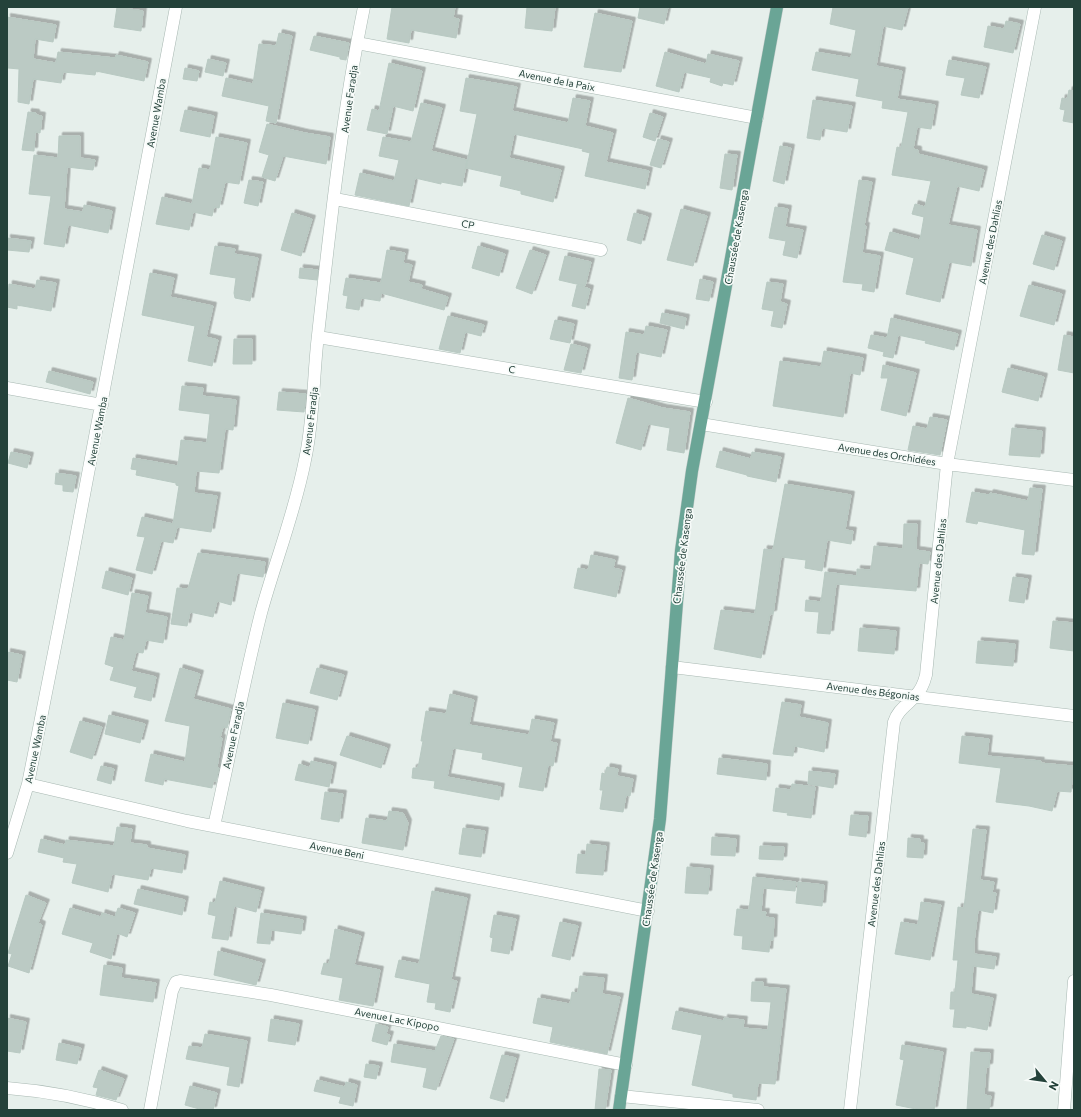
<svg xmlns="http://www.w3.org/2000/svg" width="1081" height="1117" viewBox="0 0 1081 1117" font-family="Commissioner,sans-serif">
	<defs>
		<filter id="shadow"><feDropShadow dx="3.5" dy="-3.5" stdDeviation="0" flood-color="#0004"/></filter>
	</defs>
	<rect width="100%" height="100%" fill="#e6efeb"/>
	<!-- building -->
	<path fill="#bbcac4" stroke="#b8c9c2" filter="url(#shadow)" d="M117,7L143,11L141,31L114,27Z
		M392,7H455L453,18L459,19L456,38L411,30L409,43L387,39Z
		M527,7H555L552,31L525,28Z
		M640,7H668L664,24L638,18Z
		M833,7H908L902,30L883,26L876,66L902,71L897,99L935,105L931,129L917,127L913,149L918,150V154L984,170L979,191L957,186L948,225L977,230L971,266L949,262L940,302L906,294L914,258L885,250L890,232L920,240L924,217L912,214L915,204L925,207L931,181L892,175L897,147L901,148L908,112L882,108L883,101L856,96L859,79L812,70L816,52L851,58L856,30L830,24Z
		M595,13L632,21L621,72L584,67Z
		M7,17L56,25L53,42L35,39L33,59L56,63L58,52L115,58L116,55L148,62L144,81L96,71L95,75L63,72L61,83L33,79L29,104L18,102L19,69L8,68Z
		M1006,21L1020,24L1013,53L984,47L988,26L1004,29Z
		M279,33L292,36L276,123L266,121L269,106L222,96L226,78L253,84L259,44L276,46Z
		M314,36L349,43L346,60L340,59V57L310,50Z
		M665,52L706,64L708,54L739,61L733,85L723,83L722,86L710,82L711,78L684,72L679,92L656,86Z
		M208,59L226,63L223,76L205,72Z
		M949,60L986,67L979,98L961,95L965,78L946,75Z
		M389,63L422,71L413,111L393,106L387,134L367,130L372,109L379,111Z
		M185,68L199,71L197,81L183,79Z
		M466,78L517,87L512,111L568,123L573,98L590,101L585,126L613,133L606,162L649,171L645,189L585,176L590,153L582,151L583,149L514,134L509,158L561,170L553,202L521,194V191L500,186L502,176L466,168L477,114L460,111Z
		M1069,90L1074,91V123L1063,121L1065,110L1060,109L1062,98L1067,99Z
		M813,100L852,106L847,132L822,128L820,140L807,138Z
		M421,103L442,108L431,151L467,160L462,186L441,182V184L415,178L409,206L355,195L360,173L394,181L399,160L379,156L383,137L411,142Z
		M185,110L214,116L210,137L180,131Z
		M28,112L36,113V115L42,116L40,133L35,132L34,151L22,150Z
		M650,113L663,117L655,141L643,137Z
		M267,124L305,133L330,137L326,164L283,156L275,181L262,177L269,155L259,152Z
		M59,136H80V158L95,160L93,170L67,167L64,209L83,212L84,205L112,211L108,233L68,225L64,247L44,244L51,196L29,194L34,155L58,158Z
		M216,137L247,143L239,184L225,182L219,208L214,207L212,216L193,212L189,230L156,224L162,197L192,204L199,168L210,170Z
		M658,139L669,142L661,168L650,165Z
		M780,146L791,148L784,184L773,181Z
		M725,154L737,155L732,190L720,188Z
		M249,180L263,182L258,206L244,203Z
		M859,180L872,182L864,226H866L862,253L880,256L874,292L862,290L863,284L843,282Z
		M775,207L788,209L785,227L803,230L797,258L783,255L786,241L769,238Z
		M681,209L707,216L693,266L667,260Z
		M292,213L312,219L301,256L281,250Z
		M634,213L648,217L641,244L627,240Z
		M1042,235L1062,241L1054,270L1033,264Z
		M7,238L31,241L29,252L7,250Z
		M215,246L235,249L234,254L258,258L250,301L235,298L234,293L236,278L210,274Z
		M478,246L505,254L499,276L472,268Z
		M387,250L405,253L403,263L412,265L408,282L422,285L421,289L448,297L444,310L381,293L380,301L361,298L359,310L346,308L348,296L343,295L346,278L381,283Z
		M530,250L546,255L532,294L516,288Z
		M565,256L591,262L585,286L559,280Z
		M300,268L318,270L317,280L299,278Z
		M150,273L174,278L170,297L213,306L206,337L218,340L212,366L188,361L195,326L142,315Z
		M700,279L713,282L709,301L696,299Z
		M37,280L56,283L51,311L17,305V309L7,307L9,284L35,289Z
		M767,282L783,284L780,302L787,304L782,328L771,326L774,311L762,309Z
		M577,285L590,289L585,309L572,306Z
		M1029,285L1062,294L1054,325L1020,316Z
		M662,313L686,318L684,329L660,323Z
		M448,316L484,325L481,336L465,332L460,353L439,349Z
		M891,318L958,334L954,350L925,343L926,341L898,335L893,358L883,356L884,352L868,348L871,335L887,338Z
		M555,320L574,324L570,343L550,339Z
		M646,326L667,330L661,357L636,352L632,380L619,378L626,332L644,335Z
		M1064,335L1074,337V373L1058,370Z
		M234,339H252V364H233Z
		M571,344L587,348L581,373L564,370Z
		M824,351L863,358L860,375L850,373L843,417L773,406L780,361L821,367Z
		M883,365L916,373L906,416L881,410L888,378H881Z
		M1008,368L1044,377L1038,401L1002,392Z
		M49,371L93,382L90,394L46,382Z
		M182,386L203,388L202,396L236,400L233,430L225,429L219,473L196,471L194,493L217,496L211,532L177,527L173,543L161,541L152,574L136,570L145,537L137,536L142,517L173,524L179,486L176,485V483L136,475L137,470L131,469L133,458L178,466L181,440L207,443L210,414L179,410Z
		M279,392L306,394L304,412L277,410Z
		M628,398L663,408L690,412L684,453L667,450L670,428L648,424L641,450L616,443Z
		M930,417L947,420L940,455L908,450L913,426L927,429Z
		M1012,428L1042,431L1040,457L1009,455Z
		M720,451L751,459L752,452L781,457L776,482L747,476V475L716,467Z
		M11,452L30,456L27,468L8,463Z
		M56,473L76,476L73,492L63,491V485L55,484Z
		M785,484L851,495L845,530L853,531L851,544L827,540L822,571L805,568L806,560L781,557L773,614H770L761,658L714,649L721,610L755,614L764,549L773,550Z
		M1030,488L1042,489L1034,555L1022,554L1025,530L978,521L977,524L966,522L972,492L989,495L990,493L1028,501Z
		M904,524H917L916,550L930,552L928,564L919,563L916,591L836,584L830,634L817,633L819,612L805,611L806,600L821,602L825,572L857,576V569L871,570L874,546L903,549Z
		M198,553L265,562L263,577L237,573L231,605L217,601L213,617L190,612L187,626L171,624L177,588L188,589Z
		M591,555L615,560L613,568L622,570L616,597L574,588L578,568L588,570Z
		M106,571L132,578L128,595L102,588Z
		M1013,577L1028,579L1024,603L1009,601Z
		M132,593L148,596L145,613L167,617L163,643L146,640L143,653L136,652L131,671L156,677L151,701L134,697L137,687L110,680L114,667L105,664L111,637L124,640Z
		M1053,621L1074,623V651L1050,648Z
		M860,628L896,631L894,654L858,651Z
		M978,641L1015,644L1013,666L976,663Z
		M7,652L22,655L17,682L7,680Z
		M180,668L200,674L193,699L231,709L227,728L223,727L220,738H222L217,767L219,768L216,781H213L212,788L164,779L163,785L145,781L151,754L185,762L190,726L165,721Z
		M317,668L344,675L337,700L310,693Z
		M450,694L474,700L469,725L529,735L532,719L554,723L550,742L557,743L553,766L548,765L543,791L519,787L523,767L482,759L483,753L453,748L447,777L501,787L499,800L434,788L435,781L412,778L413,768H418L423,741H421L426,711L446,714Z
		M782,702L801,705L799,717L828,723L824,752L794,746L793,756L773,754Z
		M283,703L315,710L308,744L276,738Z
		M109,715L145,724L140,743L105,734Z
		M80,721L102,727L92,759L70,752Z
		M347,736L387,748L381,768L340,755Z
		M962,736L989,739L987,756L1041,761L1040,763L1073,766L1071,792L1057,791L1052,811L1029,806L996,802L1001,768L959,763Z
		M719,758L767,764L766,780L717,774Z
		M311,761L333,766L329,787L295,780L299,764L310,768Z
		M101,766L114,769L111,784L97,780Z
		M607,767L618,769L617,776L633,779L630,796L626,795L623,812L600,809L603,790H600L602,773L605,774Z
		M809,771L835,774L833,788L808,784Z
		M792,784L815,787L811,818L787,815L788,813L773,811L776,788L791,790Z
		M325,792L343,794L339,822L321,819Z
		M389,811L403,813L408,823L403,850L362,843L366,818L387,821Z
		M851,815L868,816L866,837L849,835Z
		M117,827L132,829L130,843L147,845V848L185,855L182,873L151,868L148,880L112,874L108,892L72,883L77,864L63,862L64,858L38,852L41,839L65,845L66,840L114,846Z
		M463,828L485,831L481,857L459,854Z
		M973,829L986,830L980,880L994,882L992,893H996L993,913L978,910L974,942V954L996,957L994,969L973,966L971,994L993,998L987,1030L966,1026V1028L953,1027L955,1009H950L951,992H955L958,960H953L958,907L964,908Z
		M712,837L736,839L735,856L711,855Z
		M908,838L920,839V843H924L923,858L907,857Z
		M587,844L606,846L603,875L576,873L578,854L586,855Z
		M760,846L784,847L783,860L759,859Z
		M687,867L710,869L708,894L685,893Z
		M753,877L796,882L795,891L763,888L761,912H766L765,917L774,918L773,940H770L769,952L742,949L743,936L734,935L737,909L749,910Z
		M220,881L261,891L256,912L234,906L228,940L212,938L216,916L208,914L210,902L215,903Z
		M798,882L824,885L822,906L796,903Z
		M138,889L185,900L182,915L134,904Z
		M432,891L467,898L451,980L457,981L450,1012L435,1009L436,1003L427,1002L430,984L395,977L399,960L419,964Z
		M26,895L46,903L38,923L42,925L29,973L8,966L12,954L8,953Z
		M921,902L941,905L930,960L895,954L901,922L918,925Z
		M70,908L101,917L102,913L115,917L118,908L135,913L127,937L117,933L111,959L90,952L93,943L62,934Z
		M261,913L303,920L301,934L271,930L270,944L257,943Z
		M494,915L516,919L509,954L491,951L493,938L490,937Z
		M560,922L578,926L570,960L552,956Z
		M335,929L361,936L354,965L380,970L373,1006L339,1000L343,978L321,974L324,963L329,964Z
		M218,951L262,963L256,985L214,975Z
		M104,965L122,968L121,978L156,983L153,1002L100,995Z
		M580,976L604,978L602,994L620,997L607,1054L550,1042L553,1027L533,1023L538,998L570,1004L572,992L578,993Z
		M752,982H763V987L786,989L775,1084L758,1083L756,1100L733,1097V1094L692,1085L702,1035L672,1029L676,1011L724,1021V1018L744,1020L743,1028L768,1030L771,1002L751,1001Z
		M7,1018L26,1022L20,1053L7,1051Z
		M271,1019L299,1024L295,1045L268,1041Z
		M376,1024L388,1027L386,1034L390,1035L387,1045L372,1041Z
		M205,1034L247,1041L239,1087L227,1085L230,1067L186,1059L189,1046L202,1048Z
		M441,1036L454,1039L436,1090L423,1087L427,1068L391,1062L394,1044L435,1051Z
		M59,1043L81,1048L77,1064L56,1060Z
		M902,1045L943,1052L934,1110H921L896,1105L904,1060L900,1059Z
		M971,1052L990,1053L989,1067H986L984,1095L991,1096L989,1110H967Z
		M502,1055L516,1058L504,1102L490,1098Z
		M366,1064L379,1066L376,1079L364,1077Z
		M599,1069L611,1070L605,1110H595Z
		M99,1070L124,1079L116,1100L96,1095L98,1088L93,1087Z
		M317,1080L345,1087L346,1082L357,1085L353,1106L339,1103L341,1097L314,1091Z
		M190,1086L217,1093L213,1110H203L185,1105Z"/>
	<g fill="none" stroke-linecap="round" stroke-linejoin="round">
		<!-- minor casing -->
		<g stroke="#a8b8b2" stroke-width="13">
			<path id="minor" d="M357,43L757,118
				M335,199L601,250
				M318,337L706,402
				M7,388L102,405
				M701,424L947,464L1074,480
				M672,667L1074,716
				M28,784L187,821L648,911
				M214,826C230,755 243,684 261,613C275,562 295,512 305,460C314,419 313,377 318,335C330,226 342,115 364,7
				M7,853L28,784L61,617L176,7
				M7,1088C46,1091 84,1098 122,1110
				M621,1096L758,1110
				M150,1110L172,991L176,982L180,981L271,995L626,1065
				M850,1110L894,722C898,709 908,705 916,695C921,690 924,683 926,675L947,464L1035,7
				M1064,1110L1074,981"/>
		</g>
		<!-- major casing -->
		<g stroke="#c2cac8" stroke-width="13">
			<path id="major" d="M619,1110L660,819L681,551L692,471L777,7"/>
		</g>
		<!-- minor -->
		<use href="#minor" stroke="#fff" stroke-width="12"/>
		<!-- major -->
		<use href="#major" stroke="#6aa596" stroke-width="12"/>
	</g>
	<g text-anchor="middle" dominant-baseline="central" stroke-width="3.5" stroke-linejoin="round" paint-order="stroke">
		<!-- street labels -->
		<g font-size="10" fill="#24423a" stroke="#f7fbf9">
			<text transform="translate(557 80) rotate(11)">Avenue de la Paix</text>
			<text transform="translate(349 99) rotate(-82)">Avenue Faradja</text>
			<text transform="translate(156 113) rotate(-80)">Avenue Wamba</text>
			<text transform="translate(468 224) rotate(11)">CP</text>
			<text transform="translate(736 237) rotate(-80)">Chaussée de Kasenga</text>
			<text transform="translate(990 242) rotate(-79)">Avenue des Dahlias</text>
			<text transform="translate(512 369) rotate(9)">C</text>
			<text transform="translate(310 421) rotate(-83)">Avenue Faradja</text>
			<text transform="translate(97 431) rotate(-79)">Avenue Wamba</text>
			<text transform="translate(887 454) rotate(9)">Avenue des Orchidées</text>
			<text transform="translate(682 556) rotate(-83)">Chaussée de Kasenga</text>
			<text transform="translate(938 561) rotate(-84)">Avenue des Dahlias</text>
			<text transform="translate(873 691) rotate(7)">Avenue des Bégonias</text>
			<text transform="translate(233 735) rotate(-78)">Avenue Faradja</text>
			<text transform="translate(35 749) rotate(-78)">Avenue Wamba</text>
			<text transform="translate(337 850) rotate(11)">Avenue Beni</text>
			<text transform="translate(652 879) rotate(-82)">Chaussée de Kasenga</text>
			<text transform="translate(876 884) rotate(-83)">Avenue des Dahlias</text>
			<text transform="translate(397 1019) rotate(11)">Avenue Lac Kipopo</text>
		</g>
	</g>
	<!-- border -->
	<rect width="1081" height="1117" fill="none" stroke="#24423a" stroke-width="16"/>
	<!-- north arrow -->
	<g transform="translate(1045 1081) rotate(119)" stroke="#f7fbf9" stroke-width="3" paint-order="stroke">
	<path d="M0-3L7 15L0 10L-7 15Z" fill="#24423a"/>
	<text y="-6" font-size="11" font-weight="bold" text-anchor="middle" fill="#24423a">N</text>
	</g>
</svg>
